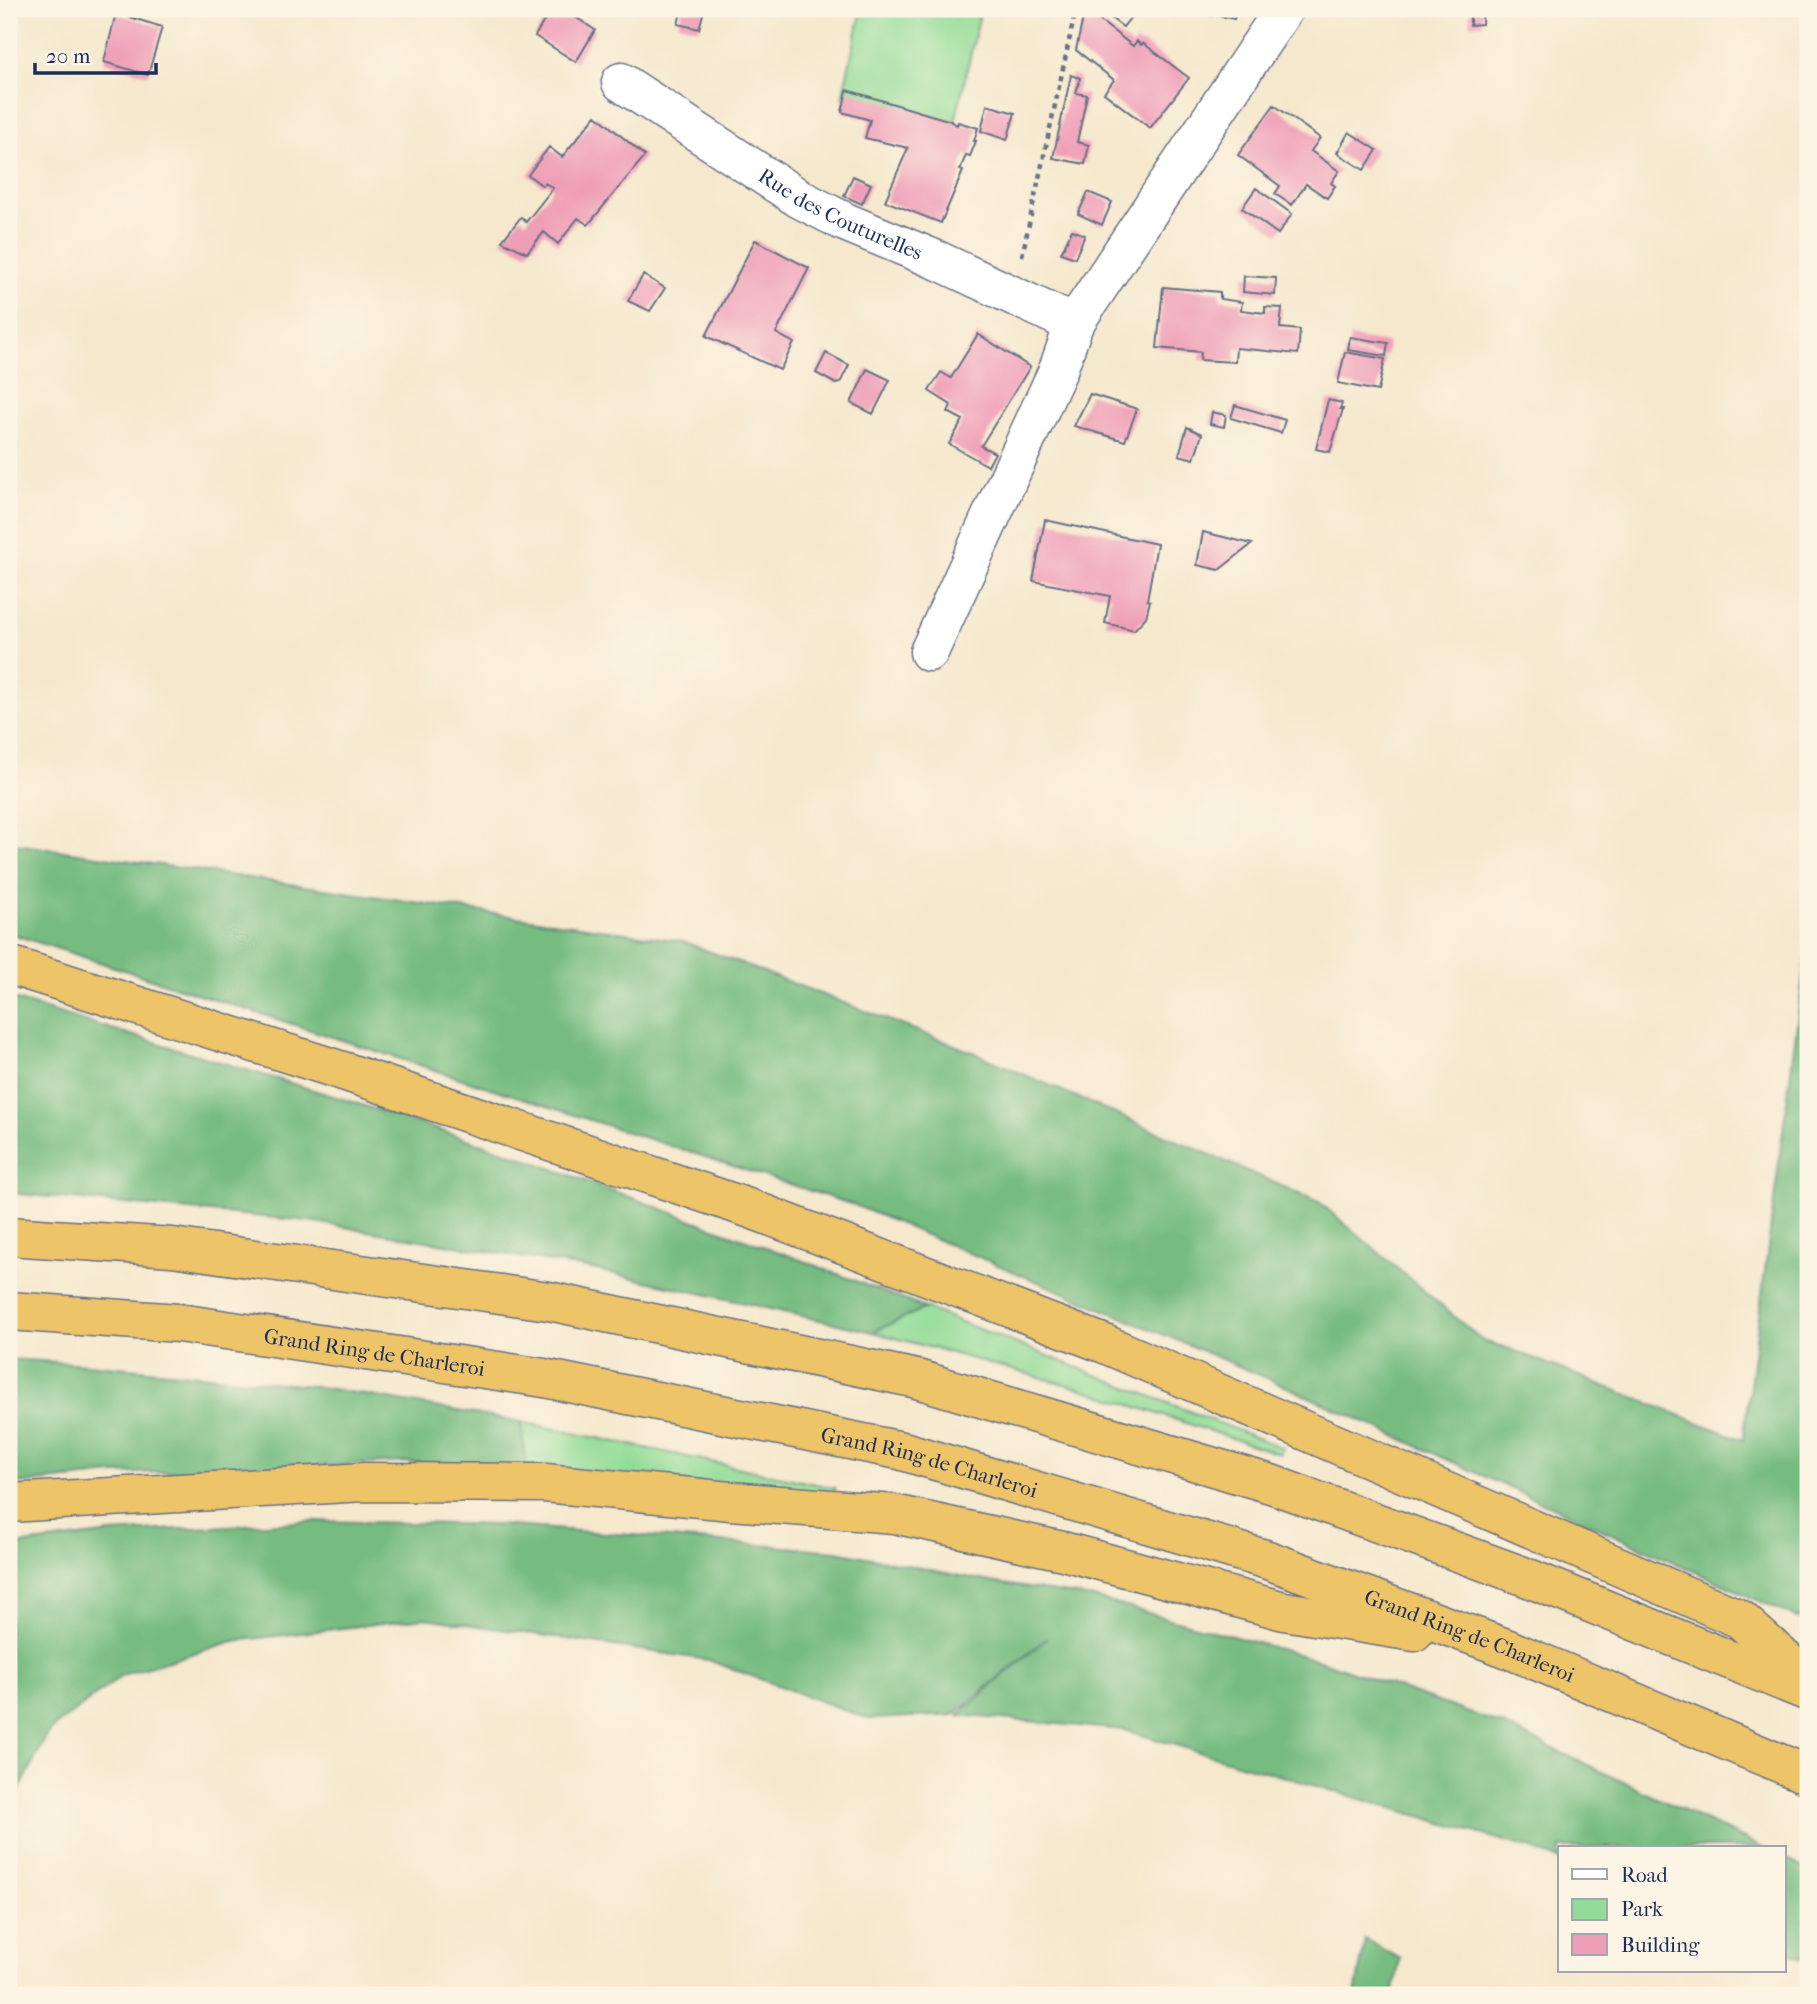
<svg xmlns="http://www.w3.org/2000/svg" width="1817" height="2004" viewBox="0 0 1817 2004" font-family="'IM FELL French Canon',serif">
	<rect width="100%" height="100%" fill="#fcf5e5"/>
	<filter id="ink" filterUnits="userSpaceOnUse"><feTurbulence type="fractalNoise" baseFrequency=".0143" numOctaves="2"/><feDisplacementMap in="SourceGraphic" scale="14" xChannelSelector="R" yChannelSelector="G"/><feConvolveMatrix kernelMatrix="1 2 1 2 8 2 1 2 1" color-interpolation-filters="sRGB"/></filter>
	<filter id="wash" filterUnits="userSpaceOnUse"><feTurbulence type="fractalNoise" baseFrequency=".00686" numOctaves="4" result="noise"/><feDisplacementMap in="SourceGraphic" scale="28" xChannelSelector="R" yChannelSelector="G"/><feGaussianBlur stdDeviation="1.57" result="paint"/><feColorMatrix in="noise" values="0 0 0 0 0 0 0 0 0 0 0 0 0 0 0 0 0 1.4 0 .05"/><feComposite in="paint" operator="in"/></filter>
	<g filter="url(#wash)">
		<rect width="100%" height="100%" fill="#f5e8cd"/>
		<!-- green -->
		<path fill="#93dc97" stroke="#57867a" stroke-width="2" d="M862,9H981L955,122L842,97Z
			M925,1308L1283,1448L1280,1454L1079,1388L873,1332Z
			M521,1422L835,1488L834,1496L526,1468Z"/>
		<!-- forest -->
		<path fill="#76bc80" stroke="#48766f" stroke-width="2" d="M9,843L682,941L975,1053L1319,1202L1483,1341L1507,1348L1743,1440L1808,939V1623L1274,1381L857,1206L9,933Z
			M9,998L346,1100L510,1153L809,1263L925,1308L873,1332L592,1269L308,1221L9,1193Z
			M9,1359L88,1364L320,1387L521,1422L526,1468L413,1462L113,1474L9,1485Z
			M314,1521L500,1525L837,1551L991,1582L1094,1598L1319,1660L1503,1725L1763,1848H1560V1860L1532,1849L1124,1730L958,1715L1047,1638L953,1715L869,1719L708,1660L425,1618L234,1641L122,1675L49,1731L9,1811V1546L111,1533Z
			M1784,1858L1808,1870V1961L1784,1951Z
			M1365,1939L1400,1959L1393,1995H1355Z"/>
		<g id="blocks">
			<!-- building -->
			<path fill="#ef9eb7" d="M551,9H563L595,30L576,62L535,36Z
				M682,9L704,10L699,29L678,24Z
				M1085,9H1137L1123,27L1100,10L1095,17L1133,46L1137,41L1141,45L1143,43L1189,78L1150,128L1104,93L1114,80L1076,50Z
				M1191,9H1237L1234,19L1212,14V16L1191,11Z
				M1470,9H1483L1482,24L1470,25Z
				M116,13L162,27L148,75L104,62Z
				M1071,75L1080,78L1076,93L1087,95L1077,142L1089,145L1085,164L1053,158Z
				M847,90L951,121V122L957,125L958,122L978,128L974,141H976L970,156L966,155L960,170L963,171L941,223L885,201L908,148L865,138L870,120L842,112Z
				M987,105L1015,113L1007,140L981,131Z
				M1274,105L1320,138L1311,151L1339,171L1331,183L1335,186L1327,198L1306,184L1292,205L1275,194L1280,186L1238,155Z
				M596,115L645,156L588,225L578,218L558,244L544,232L527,253L502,241L521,217L526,222L553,188L545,183L543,186L528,175L549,147L562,157Z
				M1349,132L1377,150L1364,170L1337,153Z
				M853,176L871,184L862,204L844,196Z
				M1256,188L1292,214L1278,234L1242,208Z
				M1088,192L1112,202L1102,225L1078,214Z
				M1072,230L1085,235L1075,258L1061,253Z
				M755,240L809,268L776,333L794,343L780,370L706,336Z
				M643,275L665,288L650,311L628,301Z
				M1244,276L1276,278L1275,295L1243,292Z
				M1163,287L1220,292V299L1242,302L1241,310L1265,313V307L1282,308L1280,328L1300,330L1298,354L1236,348L1235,362L1200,360L1201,352L1157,348Z
				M978,334L1030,367L981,446L995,453L988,466L949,444L963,420L948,412L951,405L929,391L941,372L951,378Z
				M1350,337L1388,343L1386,356L1348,350Z
				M1345,352L1385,359L1378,391L1338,383Z
				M826,353L849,365L841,381L836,384L816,373Z
				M867,369L890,380L873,414L851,403Z
				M1090,394L1137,409L1125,441L1074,426Z
				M1328,400L1342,403L1340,409H1343L1330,452L1316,449Z
				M1235,405L1285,420L1281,433L1231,418Z
				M1212,412L1226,415L1224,427L1210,424Z
				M1187,427L1202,434L1194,459L1179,455Z
				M1045,520L1157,544L1147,600L1150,601L1146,617L1134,630L1105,623L1110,596L1033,581Z
				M1203,532L1252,544L1219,570L1197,565Z"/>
		</g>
	</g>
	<g filter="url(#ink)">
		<use href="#blocks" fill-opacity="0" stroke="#677085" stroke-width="2"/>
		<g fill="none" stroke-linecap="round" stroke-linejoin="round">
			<!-- street casing -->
			<g stroke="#677085" stroke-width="41">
				<g id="street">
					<path id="s1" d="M621,82L800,199L845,222L939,261L1074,324"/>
					<path d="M929,652L1058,370L1074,324L1284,9"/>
				</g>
			</g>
			<!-- highway casing -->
			<g stroke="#677085" stroke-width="41">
				<g id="highway">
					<path d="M9,965L346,1072L751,1209L1105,1344L1740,1619L1808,1680"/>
					<path d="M9,1236L172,1247L549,1301L917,1379L1271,1484L1526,1577L1806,1691"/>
					<path id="s2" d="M9,1311L179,1323L544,1378L903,1451L1268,1560L1506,1648L1808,1775"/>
					<path d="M9,1503L364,1482L545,1483L731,1501L894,1514L1063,1551L1284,1611L1414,1632"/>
				</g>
			</g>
			<!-- path -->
			<path stroke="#677085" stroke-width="4.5" stroke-dasharray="5 5" stroke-linecap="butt" d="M1022,256L1076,9"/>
			<!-- street -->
			<use href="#street" stroke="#fff" stroke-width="38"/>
			<!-- highway -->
			<use href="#highway" stroke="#eec469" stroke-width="38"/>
		</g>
	</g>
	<g text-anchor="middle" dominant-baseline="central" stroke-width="7" stroke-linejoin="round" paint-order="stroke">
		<!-- street labels -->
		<g font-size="21" fill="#1b2f5e" stroke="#fcf5e5">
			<text stroke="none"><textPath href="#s1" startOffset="257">Rue des Couturelles</textPath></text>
			<text stroke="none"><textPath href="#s2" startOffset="368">Grand Ring de Charleroi</textPath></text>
			<text stroke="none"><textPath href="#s2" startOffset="934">Grand Ring de Charleroi</textPath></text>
			<text stroke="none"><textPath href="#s2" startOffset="1502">Grand Ring de Charleroi</textPath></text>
		</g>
	</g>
	<!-- margin -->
	<rect width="1817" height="2004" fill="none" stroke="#fcf5e5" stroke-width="35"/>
	<!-- legend -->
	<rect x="1558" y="1846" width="228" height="126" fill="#fcf5e5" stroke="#a2a6af" stroke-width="2"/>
	<rect x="1572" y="1869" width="35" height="10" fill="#ffffff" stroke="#a2a6af" stroke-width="2"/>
	<text x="1621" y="1882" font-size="21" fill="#1b2f5e">Road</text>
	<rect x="1572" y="1899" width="35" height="21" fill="#93dc97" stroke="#a2a6af" stroke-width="2"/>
	<text x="1621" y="1916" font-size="21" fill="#1b2f5e">Park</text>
	<rect x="1572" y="1934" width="35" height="21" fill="#ef9eb7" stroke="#a2a6af" stroke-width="2"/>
	<text x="1621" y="1952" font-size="21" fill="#1b2f5e">Building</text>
	<!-- scale -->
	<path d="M35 63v10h121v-10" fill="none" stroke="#1b2f5e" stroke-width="3.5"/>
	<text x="46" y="63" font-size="21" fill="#1b2f5e" stroke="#fcf5e5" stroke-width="5" paint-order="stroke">20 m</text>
</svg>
